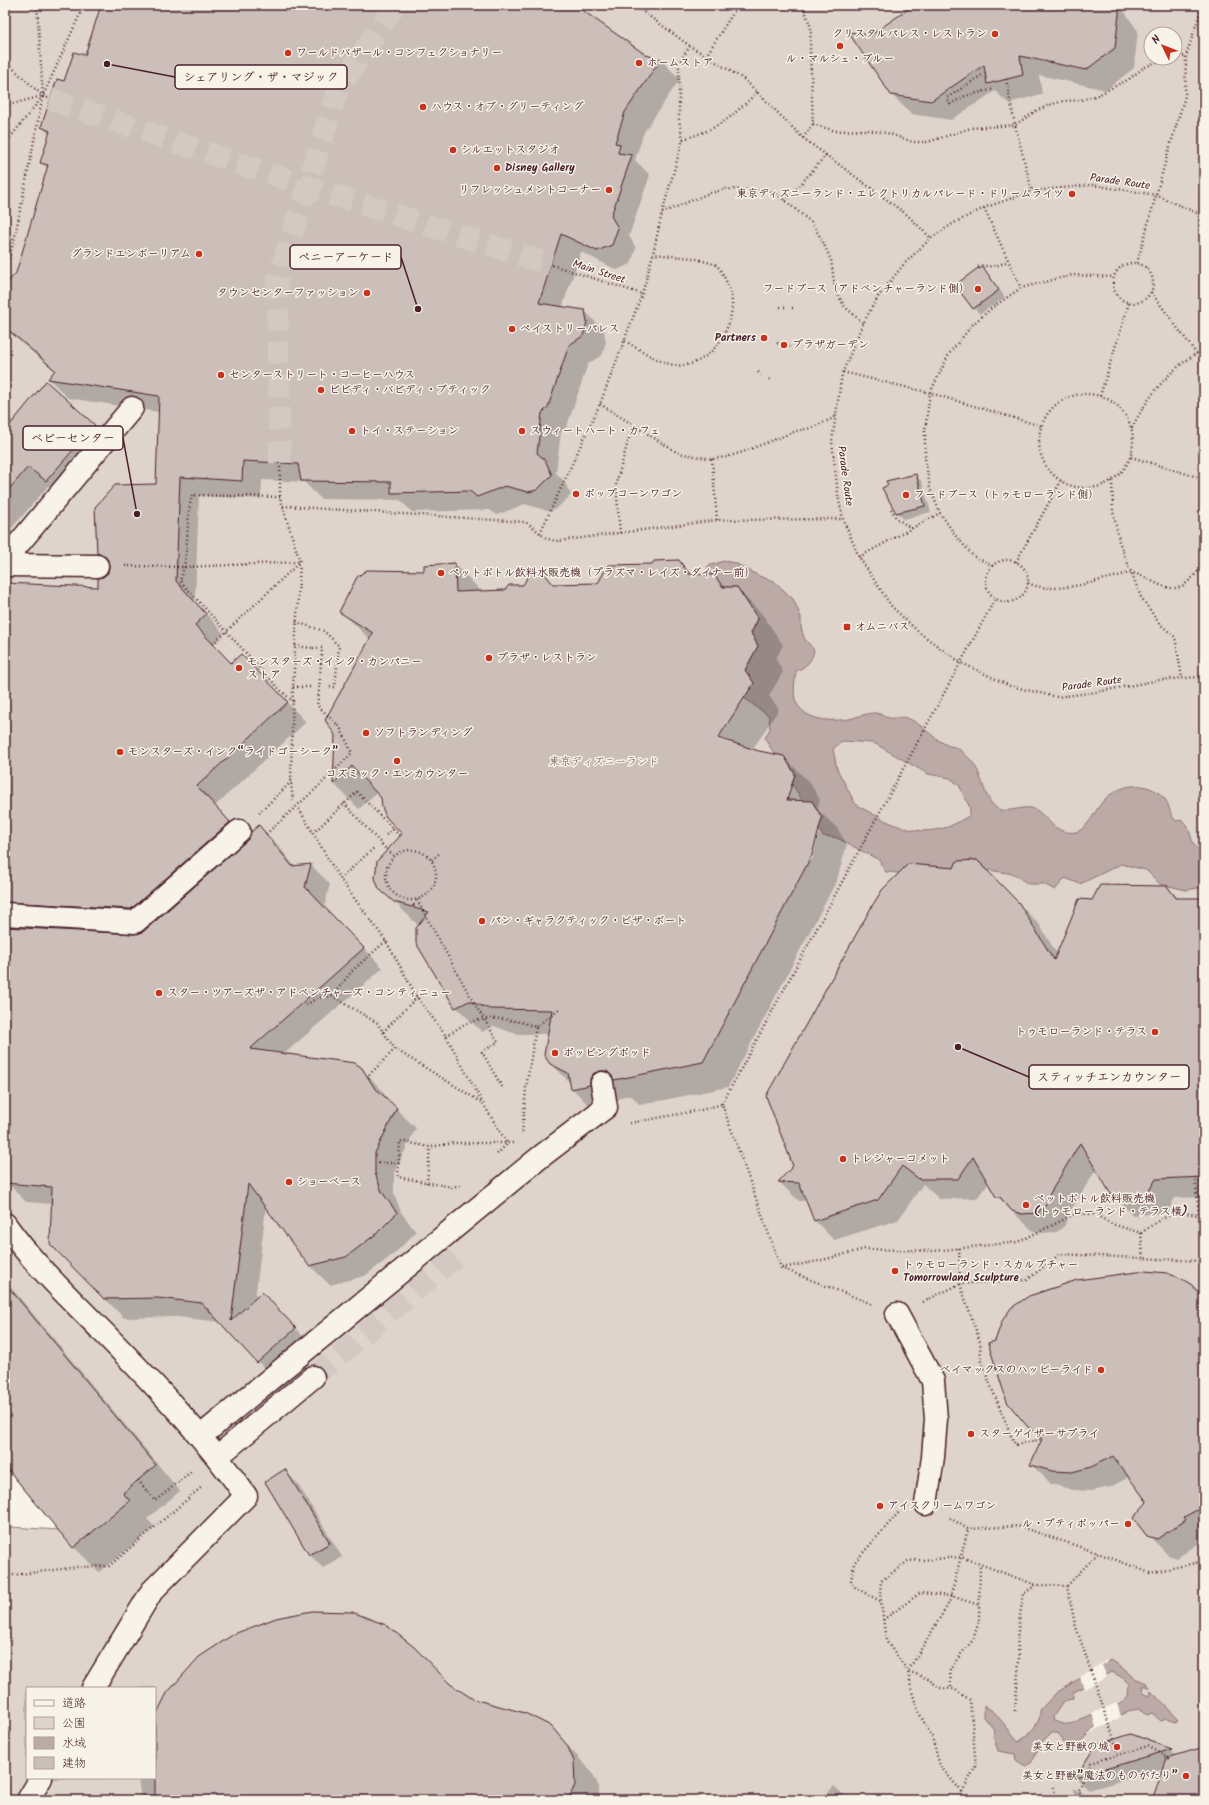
<svg xmlns="http://www.w3.org/2000/svg" width="1209" height="1805" viewBox="0 0 1209 1805" font-family="Kalam,'Klee One',sans-serif">
	<rect width="100%" height="100%" fill="#f7f3e8"/>
	<filter id="ink" filterUnits="userSpaceOnUse"><feTurbulence type="fractalNoise" baseFrequency=".025" numOctaves="2"/><feDisplacementMap in="SourceGraphic" scale="8" xChannelSelector="R" yChannelSelector="G"/><feConvolveMatrix kernelMatrix="1 2 1 2 8 2 1 2 1" color-interpolation-filters="sRGB"/></filter>
	<g filter="url(#ink)">
		<!-- green -->
		<path fill="#ded4cc" stroke="#947a7c" fill-rule="evenodd" d="M5,5H1204V1800H5V1523L10,1527L59,1530L5,1466ZM1151,34H1175V58H1151ZM27,1688H155V1778H27Z"/>
		<!-- water -->
		<path fill="#bcaaa7" stroke="#8e7275" fill-rule="evenodd" d="M724,561L735,563L759,576L774,581L793,599L801,617V627L804,638L814,650C812,661 806,667 796,671C795,679 792,697 797,704C807,721 831,722 849,719C858,717 866,713 875,713C880,713 884,717 889,718C895,719 902,716 907,718C920,722 932,738 945,744C949,747 955,746 959,749C964,753 970,759 974,764C983,778 983,795 995,807C1004,815 1020,806 1031,808C1042,810 1049,825 1060,830C1087,841 1091,813 1105,799C1120,785 1143,780 1160,794C1172,804 1167,812 1176,821L1182,820C1195,832 1187,846 1204,852V887L1186,890L1160,884L1146,870L1121,864L1080,884L1065,878L1055,890L1044,884H1028L1014,874L988,870L977,860L958,861L953,869L908,864L899,873L886,872L880,863L881,861L837,838L823,836L819,830L822,818L803,801L792,784L795,773L784,757L775,755L765,738L770,729L769,716L744,698L745,670L758,646L751,633L758,619L737,587H723L714,575H707L708,566ZM842,741L874,743L928,774L950,778L959,785L970,808L969,816C961,820 953,826 944,828C910,837 888,822 860,807L856,805L837,769L833,749Z
			M1110,1660L1116,1663L1133,1677L1146,1683L1149,1688L1146,1686H1142L1143,1693L1150,1696L1151,1691L1178,1719L1176,1722L1167,1719L1161,1721L1152,1713L1147,1715L1138,1709L1128,1711L1094,1728L1074,1748L1065,1747L1062,1738L1057,1732H1052L1041,1743L1031,1763L1025,1766L1016,1760L1015,1754L998,1751L993,1736L995,1731L984,1717V1705L995,1713L1019,1742C1029,1733 1041,1725 1040,1710L1056,1693ZM1112,1672L1123,1678L1129,1684L1128,1696L1120,1704L1080,1719C1071,1726 1064,1725 1054,1721L1053,1717L1061,1705L1067,1700L1073,1699V1694L1074,1692Z"/>
		<!-- pier -->
		<path fill="#f7f3e8" d="M1108,1659L1106,1663L1102,1665L1107,1677L1084,1689L1080,1677Z
			M1117,1703L1121,1717L1095,1730L1092,1733V1730L1096,1727L1092,1713Z"/>
		<!-- shadow -->
		<path fill="#0003" fill-rule="evenodd" d="M102,5H574L646,56L661,60L680,79L644,132L635,160L650,175L629,236L636,248L631,264L617,270L581,252L562,308L585,311L604,331L606,342L602,355L588,364L567,426L561,432L556,473L564,481L571,495L556,509L548,511L525,504L497,515L490,510L412,512L400,500L321,499L304,482L262,480L261,499L199,496L195,601L224,634L213,644L231,664L260,674L306,722L215,806L248,841L258,826L278,845L295,867L311,865L330,884L324,907L383,968L284,1054L361,1069L381,1089L391,1104L416,1128L394,1173V1193L401,1212L416,1232L395,1253L365,1276L330,1285L310,1266L266,1207L255,1300L262,1293L314,1348L277,1382L221,1322L177,1317L124,1318L51,1244L52,1204L26,1202L5,1180V584L99,588L104,578L108,573L110,566L98,553L157,485L159,412L68,398L49,379L55,371L5,329V286L17,273L48,169L41,162L50,135L42,127L65,82L86,56ZM26,920L149,928L144,932L135,935L13,928L18,922Z
			M916,5H1120L1138,31L1134,68L1106,90L1039,75L1042,94L1008,103L995,91L951,120L911,114L891,94L872,36Z
			M983,268L1005,297L980,314L974,308Z
			M46,382L114,445L66,500L48,486L5,536V414L14,422Z
			M916,475L922,482L931,512L904,519L897,513L883,488Z
			M679,561L693,575L714,576L726,588H736L762,614L783,645L776,659L783,672L769,696L779,709L752,750L784,757L810,783L820,800L817,809L837,828L847,844L837,880L728,1087L640,1105L632,1096H625L620,1098L615,1104L597,1114L572,1088L571,1084L551,1063L549,1034H516L494,1026L482,1032L456,1007L419,926L380,888L403,834L382,798L377,792L359,809L334,784L336,734L371,640L340,611L425,572L455,564L480,590V592L505,591L523,586L543,574L555,585L599,583L653,565ZM819,825H821L812,860L810,859Z
			M976,861L1039,924L1057,954L1093,901L1167,887L1180,899H1204V1197L1175,1198L1167,1213L1133,1215L1113,1196L1097,1168L1068,1215L1065,1225L1057,1232L1042,1233L1033,1231L1017,1216L997,1196L989,1182L977,1198L939,1199L923,1184L898,1220L834,1240L814,1220L807,1201H799L779,1182L794,1166L954,869Z
			M1182,1279L1204,1295V1540L1177,1558L1168,1555L1148,1535V1503L1129,1477L1111,1487L1092,1491L1073,1490L1051,1484L1032,1465L1043,1440L1028,1425L996,1342L1029,1296L1050,1288L1077,1281Z
			M5,1280L180,1491L147,1519L155,1527L99,1572L74,1547L5,1464Z
			M284,1470L298,1484L342,1557L323,1568L310,1555L266,1483Z
			M452,1686L473,1700L550,1727L592,1772L599,1787V1800H141L138,1778H155V1719Z
			M1131,1735L1171,1750L1184,1762L1089,1790L1076,1778Z
			M834,1786L849,1800H821Z
			M1073,1788L1094,1800H1078Z"/>
		<!-- building -->
		<path fill="#ccbfb9" stroke="#4a1f2b" d="M101,5H575L646,55L661,59L625,112L615,143L620,144L618,153L632,155L611,216L618,228L612,245L597,251L561,234L539,303L585,310L587,322L583,336L569,345L548,407L542,413L537,453L545,460L552,475L537,490L528,492L505,486L477,497L470,491L391,493V482L301,481L298,464L243,461L242,481L180,477L176,581L206,614L195,625L231,663L241,654L288,702L197,786L230,822L131,909L5,902V583L98,587V578L103,577L108,573L109,566L108,560L104,555L97,553L95,507L115,485L156,484L159,396L48,379L55,370L5,327V285L16,273L48,165L40,163L50,131L41,127L57,79L64,81L74,52L85,55Z
			M914,5H1120L1115,48L1086,70L1020,56L1023,75L987,84L984,65L931,101L891,95L848,32L871,35Z
			M983,267L999,290L973,309L955,285L978,268L979,269Z
			M46,381L95,425L46,481L28,467L5,494V431Z
			M916,474L925,506L896,513L882,488L888,485L886,481Z
			M679,560L689,574L714,575L723,587H737L758,619L751,633L758,646L745,670L754,683L718,738L759,751L784,756L795,774L787,800L812,801L822,818L812,855L703,1062L614,1080L611,1075L607,1071H600L594,1073L590,1078V1085L571,1089L568,1073L550,1064L544,1055L552,1010L490,1009L469,1001L455,1008L416,943V928L429,912L414,908V904L412,907L394,902L379,889L375,878L377,861L402,834L386,817L382,807L381,798L352,766L333,784L335,735L325,720L373,633L339,612L357,577L367,570L424,571V565L455,563L456,592L505,590L509,585H523L530,573H544L553,584L598,583L608,565L652,564L654,561Z
			M259,825L292,866L311,864L305,887L364,948L250,1049L355,1063L362,1068L374,1087L397,1108L375,1153V1173L382,1192L397,1213L376,1234L346,1257L309,1266L248,1184L231,1321L262,1292L296,1328L257,1363L202,1303L158,1298L104,1299L50,1244L52,1187L5,1183V927L134,934L143,932L247,840L251,832Z
			M977,860L1019,903L1054,960L1079,899L1092,900L1100,885L1167,886L1176,898H1204V1177L1156,1179L1147,1194L1112,1196L1080,1143L1049,1195L1046,1205L1037,1213L1022,1214L1012,1211L1000,1197H996L973,1157L958,1179H919L902,1166L878,1200L814,1221L799,1183L778,1182L793,1166L766,1096L872,906L882,890L908,864L954,868L957,861Z
			M1145,1271L1167,1273L1182,1279L1192,1285L1204,1299V1473L1200,1476L1204,1506L1184,1517L1186,1520L1157,1539L1147,1536L1133,1518L1147,1502L1113,1456L1091,1467L1072,1472L1052,1471L1030,1465L1042,1439L1027,1426L1007,1402L988,1343L995,1341L1002,1321L1011,1308L1029,1296L1077,1280Z
			M5,1283L156,1465L123,1493L130,1501L73,1548L5,1466Z
			M285,1469L330,1543L309,1555L265,1482Z
			M312,1611L352,1612L386,1625L414,1647L450,1684L473,1699L525,1713L551,1726L567,1745L574,1761L575,1785L568,1800H155V1717L167,1693L199,1657L234,1634L276,1618Z
			M1131,1734L1172,1749L1075,1778L1096,1745Z
			M1204,1747V1800H1152L1167,1758Z"/>
		<g fill="none" stroke-linecap="round" stroke-linejoin="round">
			<!-- minor-tunnel -->
			<path stroke="#d4c9c2" stroke-width="22" stroke-dasharray="22 11" stroke-linecap="butt" d="M50,99L306,186L552,265
				M280,463L277,282L337,91L395,5
				M313,1377L455,1257"/>
			<!-- minor casing -->
			<g stroke="#4a1f2b" stroke-width="25">
				<path id="minor" d="M5,560L132,408
					M5,565L97,566
					M5,914L135,922L239,831
					M5,1224C33,1264 69,1297 103,1332C154,1384 204,1436 246,1496L152,1591L93,1688
					M897,1314L933,1381L936,1419L933,1457L926,1504
					M201,1436L539,1158L606,1107L602,1083
					M217,1457L313,1377
					M28,1800L41,1778"/>
			</g>
			<!-- path -->
			<path stroke="#4a1f2b" stroke-width="2.5" stroke-dasharray="1 3" stroke-linecap="butt" d="M634,5L690,46L745,80L803,138L906,214L931,238
				M706,56L738,5
				M1175,57L1186,56
				M5,61L43,96L50,99
				M985,73L947,98L950,104L965,96L994,89
				M1006,79L1015,125L1032,191
				M5,106L42,96
				M813,124L835,131L866,130L887,133L913,142H928L971,128L1015,125L1036,111L1049,105L1064,101L1080,100L1096,96L1129,79L1143,68L1165,58
				M803,138L813,124L810,48L811,28L803,5
				M683,139C719,129 731,118 757,92
				M5,144L43,96L37,5
				M786,201L826,155
				M984,208L1021,288
				M662,213L707,194L726,189L773,191L811,222L822,240L831,260L835,290L845,307L863,323
				M1204,216L1156,195L1092,185L1032,191L984,208L954,223L931,238L904,264L878,297L863,323L842,374L832,441L838,495L843,519L859,557L892,607L921,634L960,662L1010,686L1057,697L1097,692L1159,680L1198,677L1204,682
				M5,235L14,241
				M1113 283a20 20 0 1 1 40 0a20 20 0 1 1-40 0Z
				M1137,263L1165,163L1185,96L1186,56L1201,10L1204,6
				M552,265L642,294
				M978,267L983,265C992,268 1000,265 1008,261
				M5,270L14,241L43,96L84,5
				M1151,292L1196,353L1204,361
				M780,307H785
				M792,308H796
				M625,341C641,350 667,369 686,365C712,360 730,333 732,307C733,292 725,277 717,265L693,258L653,254
				M777,343L781,344
				M786,345L790,347
				M758,372L761,375
				M843,372L930,393L1041,426
				M769,379L771,381
				M1039 441a47 47 0 1 1 94 0a47 47 0 1 1-94 0Z
				M1100,396L1129,303
				M600,404L678,453L712,459L726,457L743,452L796,431L811,428L836,417
				M1132,428C1149,394 1170,368 1204,349
				M1131,457L1204,479
				M712,459L717,520
				M280,463V497L300,562L293,687L291,782L293,802
				M1112,481L1113,511L1119,541L1141,597L1159,623L1175,637L1182,678
				M280,497L192,495C185,523 190,553 180,581L280,690L294,702
				M283,506L525,522C540,530 541,540 559,541L717,520L843,519
				M891,509L896,518L912,529
				M540,533L600,404L642,294L653,254L662,213L683,139L679,120V63L690,46
				M620,533L616,484L633,424
				M859,557L940,513
				M986 581a21 21 0 1 1 42 0a21 21 0 1 1-42 0Z
				M1016,562L1061,481
				M125,566L185,567L300,562
				M993,566L973,556L956,536L940,513L930,488L925,458V431L930,393L949,354L973,324L993,307L1021,288L1072,275L1114,277
				M1028,583C1052,594 1085,584 1109,578C1116,577 1123,574 1130,573C1142,572 1160,590 1176,588C1186,587 1195,574 1202,567L1204,568
				M296,622L324,631L339,646L335,687H328
				M213,644L300,562
				M295,646L313,648
				M1201,679L1204,675
				M293,687H312
				M319,691L317,705L340,727L352,753L320,785
				M344,803L352,812
				M299,809L340,879L386,941L417,997L446,1036L482,1102L507,1143
				M259,813L291,782
				M313,833L357,792L400,836
				M386,835L393,829
				M387,850L394,856
				M386 875a25 25 0 1 1 50 0a25 25 0 1 1-50 0Z
				M432,860L441,852
				M340,879L375,847
				M417,900L474,1003
				M332,996L352,971L386,941
				M306,1005L317,998L332,996L349,1006L377,1023L395,1049L481,1102
				M536,1027L559,1009
				M383,1032L417,997
				M446,1036C453,1032 460,1026 468,1023C491,1015 513,1019 536,1027L526,1088L522,1135
				M369,1075L395,1049
				M722,1104L995,599
				M630,1123L701,1110L722,1104L781,1268L872,1304
				M497,1154L508,1143
				M378,1163H399
				M1195,1177L1199,1215
				M427,1183L430,1147
				M460,1185L452,1187L398,1177L400,1141L430,1147L454,1143H513
				M1141,1233L1143,1258
				M959,1248L960,1284L980,1342L981,1362L1015,1445L1042,1439
				M782,1268L818,1261L865,1249L934,1251L1018,1242L1075,1214H1094L1112,1224L1141,1233C1164,1216 1176,1208 1204,1217
				M923,1302L960,1284L1027,1280L1060,1254L1199,1261L1204,1260
				M138,1480L155,1501L192,1471
				M950,1518L968,1529L1018,1526L1098,1553
				M5,1576L77,1567L109,1566L203,1486
				M1067,1586L1098,1553L1150,1573L1204,1561
				M880,1601L856,1588L851,1581L854,1563L900,1511
				M883,1620L920,1593L951,1596L979,1605
				M951,1687L950,1670L960,1655L973,1640L979,1621L980,1564
				M1015,1711L1019,1660L1017,1638L1023,1594L1036,1585L1067,1586L1075,1624L1119,1754
				M1053,1787L1056,1797L1055,1800
				M962,1792L976,1766L970,1700L954,1689L940,1688L928,1679L908,1671L886,1641L880,1593L881,1581L908,1561L961,1557L1036,1585
				M1056,1797L1064,1800
				M961,1800L962,1792L940,1766L932,1737L918,1711L911,1688L908,1671L949,1603L968,1529
				M1083,1800L1079,1789L1091,1763L1148,1746L1170,1759"/>
			<!-- minor -->
			<use href="#minor" stroke="#f7f3e8" stroke-width="22"/>
			<!-- path-bridge -->
			<path stroke="#4a1f2b" stroke-width="2.5" stroke-dasharray="1 3" stroke-linecap="butt" d="M313,648H322L319,691
				M352,812L387,850
				M266,834L320,785
				M474,1003L498,1042L482,1052L502,1087"/>
		</g>
	</g>
	<!-- markers -->
	<g fill="#c8321e" stroke="#f7f3e8" stroke-width="1.5">
		<circle cx="995" cy="34" r="4"/>
		<circle cx="840" cy="46" r="4"/>
		<circle cx="288" cy="53" r="4"/>
		<circle cx="639" cy="63" r="4"/>
		<circle cx="423" cy="107" r="4"/>
		<circle cx="453" cy="150" r="4"/>
		<circle cx="497" cy="168" r="4"/>
		<circle cx="609" cy="190" r="4"/>
		<circle cx="1072" cy="194" r="4"/>
		<circle cx="199" cy="254" r="4"/>
		<circle cx="978" cy="289" r="4"/>
		<circle cx="367" cy="293" r="4"/>
		<circle cx="512" cy="329" r="4"/>
		<circle cx="764" cy="338" r="4"/>
		<circle cx="784" cy="345" r="4"/>
		<circle cx="221" cy="375" r="4"/>
		<circle cx="321" cy="390" r="4"/>
		<circle cx="352" cy="431" r="4"/>
		<circle cx="522" cy="431" r="4"/>
		<circle cx="576" cy="494" r="4"/>
		<circle cx="906" cy="495" r="4"/>
		<circle cx="441" cy="573" r="4"/>
		<rect x="843" y="623" width="8" height="8" rx="2"/>
		<circle cx="489" cy="658" r="4"/>
		<circle cx="239" cy="668" r="4"/>
		<circle cx="366" cy="733" r="4"/>
		<circle cx="120" cy="752" r="4"/>
		<circle cx="397" cy="761" r="4"/>
		<circle cx="482" cy="921" r="4"/>
		<circle cx="159" cy="993" r="4"/>
		<circle cx="1155" cy="1032" r="4"/>
		<circle cx="555" cy="1053" r="4"/>
		<circle cx="843" cy="1159" r="4"/>
		<circle cx="289" cy="1182" r="4"/>
		<circle cx="1026" cy="1205" r="4"/>
		<circle cx="895" cy="1271" r="4"/>
		<circle cx="1101" cy="1370" r="4"/>
		<circle cx="971" cy="1434" r="4"/>
		<circle cx="880" cy="1506" r="4"/>
		<circle cx="1128" cy="1524" r="4"/>
		<circle cx="1117" cy="1747" r="4"/>
		<circle cx="1186" cy="1776" r="4"/>
	</g>
	<g text-anchor="middle" dominant-baseline="central" stroke-width="3" stroke-linejoin="round" paint-order="stroke">
		<!-- poi labels -->
		<g font-size="11" font-weight="bold" fill="#4a1f2b" stroke="#f7f3e8" text-anchor="start">
			<text x="987" y="34" text-anchor="end">クリスタルパレス・レストラン</text>
			<text x="296" y="53">ワールドバザール・コンフェクショナリー</text>
			<text x="840" y="59" text-anchor="middle">ル・マルシェ・ブルー</text>
			<text x="647" y="63">ホームストア</text>
			<text x="431" y="107">ハウス・オブ・グリーティング</text>
			<text x="461" y="150">シルエットスタジオ</text>
			<text x="505" y="168">Disney Gallery</text>
			<text x="601" y="190" text-anchor="end">リフレッシュメントコーナー</text>
			<text x="1064" y="194" text-anchor="end">東京ディズニーランド・エレクトリカルパレード・ドリームライツ</text>
			<text x="191" y="254" text-anchor="end">グランドエンポーリアム</text>
			<text x="970" y="289" text-anchor="end">フードブース（アドベンチャーランド側）</text>
			<text x="359" y="293" text-anchor="end">タウンセンターファッション</text>
			<text x="520" y="329">ペイストリーパレス</text>
			<text x="756" y="338" text-anchor="end">Partners</text>
			<text x="792" y="345">プラザガーデン</text>
			<text x="229" y="375">センターストリート・コーヒーハウス</text>
			<text x="329" y="390">ビビディ・バビディ・ブティック</text>
			<text x="360" y="431">トイ・ステーション</text>
			<text x="530" y="431">スウィートハート・カフェ</text>
			<text x="584" y="494">ポップコーンワゴン</text>
			<text x="914" y="495">フードブース（トゥモローランド側）</text>
			<text x="449" y="573">ペットボトル飲料水販売機（プラズマ・レイズ・ダイナー前）</text>
			<text x="855" y="627">オムニバス</text>
			<text x="497" y="658">プラザ・レストラン</text>
			<text x="247" y="662">モンスターズ・インク・カンパニー<tspan x="247" dy="13">ストア</tspan></text>
			<text x="374" y="733">ソフトランディング</text>
			<text x="128" y="752">モンスターズ・インク“ライドゴーシーク”</text>
			<text x="397" y="774" text-anchor="middle">コズミック・エンカウンター</text>
			<text x="490" y="921">パン・ギャラクティック・ピザ・ポート</text>
			<text x="167" y="993">スター・ツアーズザ・アドベンチャーズ・コンティニュー</text>
			<text x="1147" y="1032" text-anchor="end">トゥモローランド・テラス</text>
			<text x="563" y="1053">ポッピングポッド</text>
			<text x="851" y="1159">トレジャーコメット</text>
			<text x="297" y="1182">ショーベース</text>
			<text x="1034" y="1199">ペットボトル飲料販売機<tspan x="1034" dy="13">(トゥモローランド・テラス横)</tspan></text>
			<text x="903" y="1265">トゥモローランド・スカルプチャー<tspan x="903" dy="13">Tomorrowland Sculpture</tspan></text>
			<text x="1093" y="1370" text-anchor="end">ベイマックスのハッピーライド</text>
			<text x="979" y="1434">スターゲイザーサプライ</text>
			<text x="888" y="1506">アイスクリームワゴン</text>
			<text x="1120" y="1524" text-anchor="end">ル・プティポッパー</text>
			<text x="1109" y="1747" text-anchor="end">美女と野獣の城</text>
			<text x="1178" y="1776" text-anchor="end">美女と野獣”魔法のものがたり”</text>
		</g>
		<!-- street labels -->
		<g font-size="11" fill="#4a1f2b" stroke="#f7f3e8">
			<text transform="translate(1120 182) rotate(8)">Parade Route</text>
			<text transform="translate(599 272) rotate(18)">Main Street</text>
			<text transform="translate(845 476) rotate(82)">Parade Route</text>
			<text transform="translate(1092 684) rotate(-8)">Parade Route</text>
		</g>
		<!-- park labels -->
		<g font-size="11" fill="#6f4c53" stroke="#f7f3e8">
			<text x="604" y="762">東京ディズニーランド</text>
		</g>
	</g>
	<!-- callouts -->
	<path fill="none" stroke="#4a1f2b" stroke-width="1.5" d="M107 64L175 77M418 309L401 257M137 514L123 438M958 1047L1029 1077"/>
	<g fill="#4a1f2b" stroke="#f7f3e8" stroke-width="1.5">
		<circle cx="107" cy="64" r="4"/>
		<circle cx="418" cy="309" r="4"/>
		<circle cx="137" cy="514" r="4"/>
		<circle cx="958" cy="1047" r="4"/>
	</g>
	<g fill="#f7f3e8" stroke="#4a1f2b" stroke-width="1.5">
		<rect x="175" y="65" width="172" height="24" rx="4"/>
		<rect x="290" y="245" width="111" height="24" rx="4"/>
		<rect x="23" y="426" width="100" height="24" rx="4"/>
		<rect x="1029" y="1065" width="160" height="24" rx="4"/>
	</g>
	<g font-size="12" text-anchor="middle" font-weight="bold" fill="#4a1f2b">
		<text x="261" y="81">シェアリング・ザ・マジック</text>
		<text x="346" y="261">ペニーアーケード</text>
		<text x="73" y="442">ベビーセンター</text>
		<text x="1109" y="1081">スティッチエンカウンター</text>
	</g>
	<!-- margin -->
	<rect width="1209" height="1805" fill="none" stroke="#f7f3e8" stroke-width="20"/>
	<rect x="10" y="10" width="1189" height="1785" fill="none" stroke="#4a1f2b" stroke-width="1.5" filter="url(#ink)"/>
	<!-- legend -->
	<rect x="26" y="1687" width="130" height="92" fill="#f7f3e8" stroke="#b29e9c"/>
	<rect x="34" y="1700" width="20" height="6" fill="#f7f3e8" stroke="#b29e9c"/>
	<text x="62" y="1707" font-size="12" fill="#4a1f2b">道路</text>
	<rect x="34" y="1717" width="20" height="12" fill="#ded4cc" stroke="#b29e9c"/>
	<text x="62" y="1727" font-size="12" fill="#4a1f2b">公園</text>
	<rect x="34" y="1737" width="20" height="12" fill="#bcaaa7" stroke="#b29e9c"/>
	<text x="62" y="1747" font-size="12" fill="#4a1f2b">水域</text>
	<rect x="34" y="1757" width="20" height="12" fill="#ccbfb9" stroke="#b29e9c"/>
	<text x="62" y="1767" font-size="12" fill="#4a1f2b">建物</text>
	<!-- north arrow -->
	<g transform="translate(1163 46) rotate(313)"><circle r="19" fill="#f7f3e8" stroke="#b29e9c"/>
	<path d="M0-3L7 15L0 10L-7 15Z" fill="#c8321e"/>
	<text y="-6" font-size="11" font-weight="bold" text-anchor="middle" fill="#4a1f2b">N</text>
	</g>
</svg>
